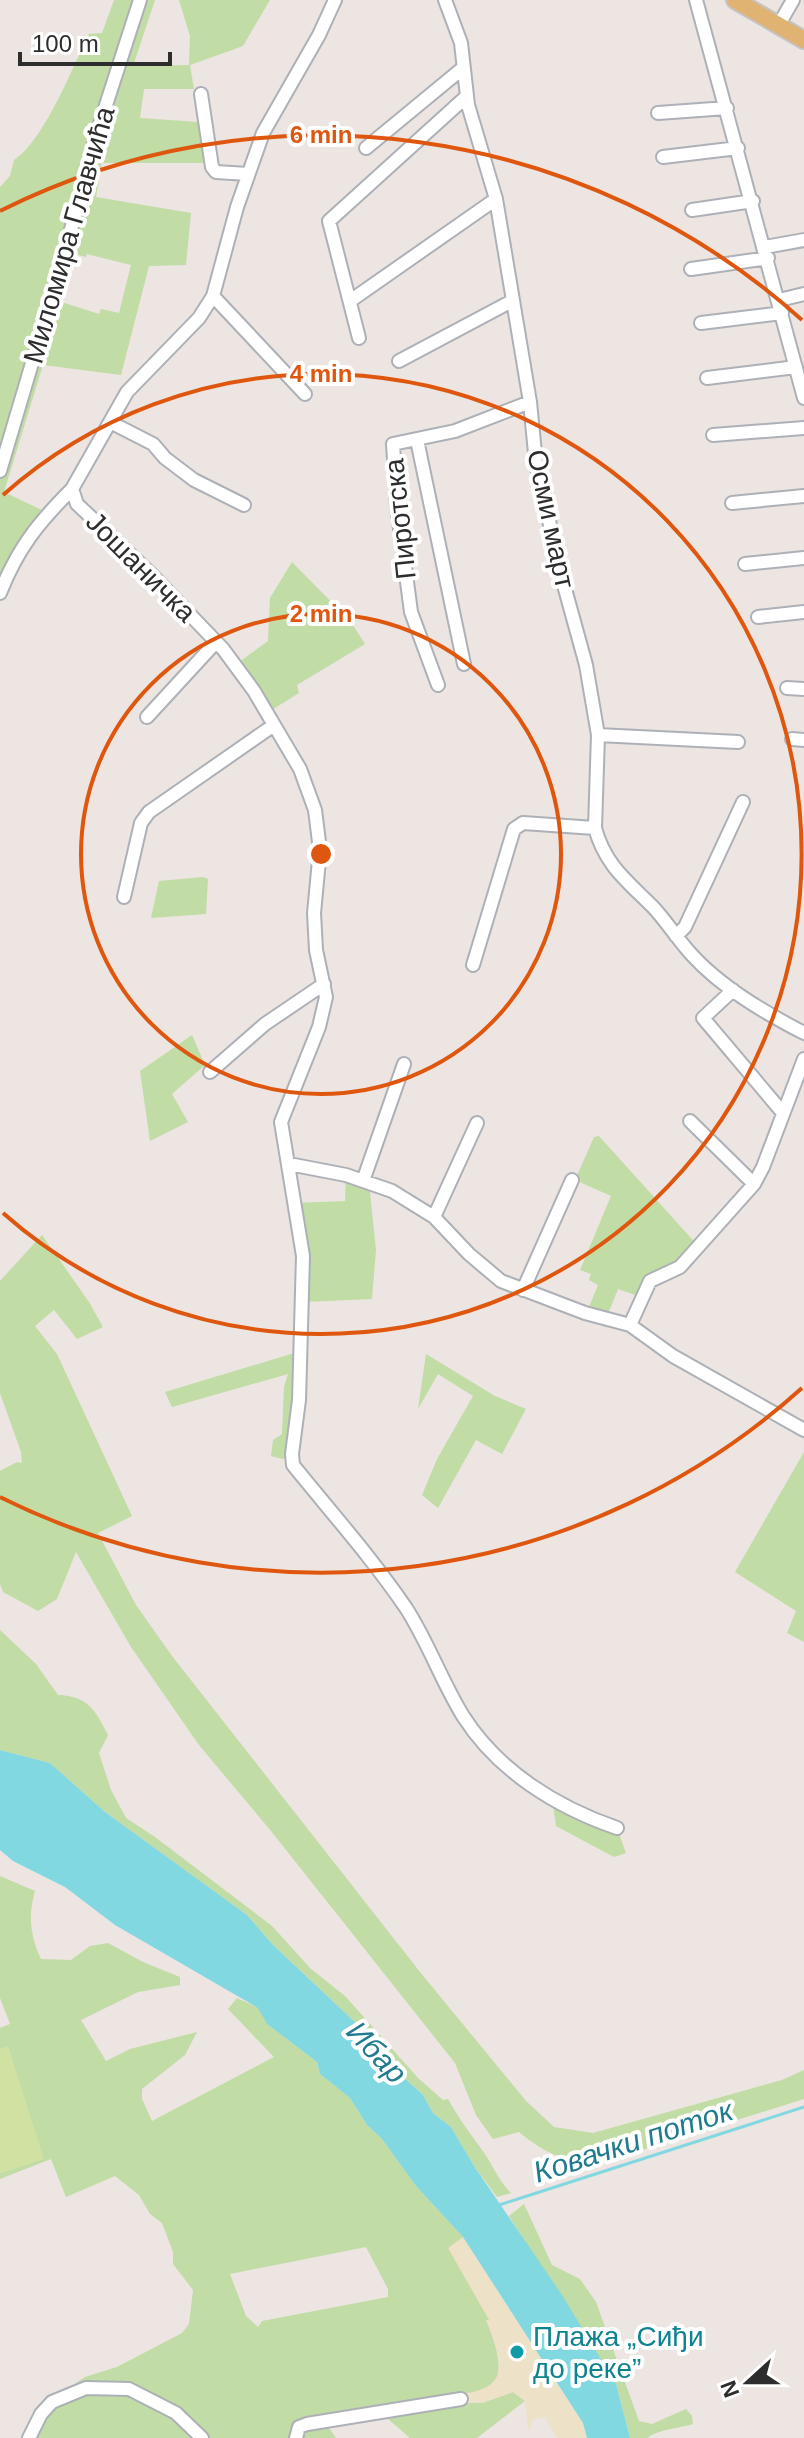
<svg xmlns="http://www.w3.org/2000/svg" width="804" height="2438" viewBox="0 0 804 2438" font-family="Helvetica,sans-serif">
	<rect width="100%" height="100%" fill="#ece5e1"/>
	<!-- green -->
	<path fill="#c1dca4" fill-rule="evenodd" d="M114,0H155L133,66L189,65L190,36L179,0H270L243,46L190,65L194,89H144L140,118L198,122L205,163H102L96,197L191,213L186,265L149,266L121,375L43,365L4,492L48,513L0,593V187L10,176L14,160C44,141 73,66 89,34L102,33ZM65,252L86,257L87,254L131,265L119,313L101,309L99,314L52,299Z
		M292,562L351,622L365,644L297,685L299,693L267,713L235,665L268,641L270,598Z
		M203,877L208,879L206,914L151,918L159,881Z
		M192,1035L205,1065L172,1094L188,1122L150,1141L140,1071Z
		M599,1136L699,1247L650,1281L635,1295L618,1289L608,1314L589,1307L598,1285L589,1280L591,1274L580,1270L611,1196L575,1180L594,1137Z
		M346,1175L369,1183L376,1250L372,1299L303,1302L295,1203L345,1201Z
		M42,1235L89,1302L103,1327L77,1339L54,1310L35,1326L57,1354L132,1516L98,1533L136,1605L172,1656L420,1972L526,2101L554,2127L593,2133L782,2080L804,2070V2099L601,2163C566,2163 546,2154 519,2132L493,2139L476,2115L455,2063L271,1831L199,1745L131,1647L76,1552L57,1599L38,1611L3,1592L0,1584V1471L17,1462L22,1463L21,1452L0,1393V1281Z
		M301,1351L292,1454L283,1459L271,1456L273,1440L282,1434L284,1387L288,1374L172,1407L165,1392Z
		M426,1354L495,1396L526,1409L502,1454L476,1440L438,1508L422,1495L437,1459L473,1396L438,1374L418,1409Z
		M804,1452V1642L787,1633L796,1611L735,1572Z
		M0,1630L36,1664L58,1695C88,1696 95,1710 108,1735L99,1753L111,1790L126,1818L155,1837L272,1926L311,1969L345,1996L418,2078L443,2100L448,2099C459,2119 472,2136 485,2154C494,2168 499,2181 511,2193L497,2197L474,2166L451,2127L433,2113L423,2095L380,2056L358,2025L273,1945L247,1915L105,1812L50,1763L0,1750Z
		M552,1798L617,1828L626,1853L614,1857L556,1826Z
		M0,1876L35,1891C28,1915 30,1936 41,1959L71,1960L90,1946L108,1943L143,1962L180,1977V1985L138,1992L81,2020L106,2061L130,2049L197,2032L185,2055L142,2089V2099L152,2121L274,2057L228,2009L237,1998L259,2008L267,2024L317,2062L320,2074L350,2098L367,2125L382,2139L416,2186L463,2237L490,2321H487C494,2341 512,2383 481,2392C475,2394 467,2393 461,2394L462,2403H482L513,2392L525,2401L477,2438H410L380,2412L324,2421L336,2438H29L41,2414L79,2390L76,2383L85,2377L117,2367L182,2333L189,2324L193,2290L173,2264V2252L162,2223L150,2214L139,2195L115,2176L66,2197L51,2159L0,2179V2173L43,2159L8,2047L0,2049V2028L10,2024L0,1998ZM366,2247L388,2289V2297L262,2321L258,2327L246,2316L230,2274Z
		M524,2204L552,2265L580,2279L596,2302L639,2421L652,2424L686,2409L692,2416L693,2424C680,2428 656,2430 648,2438H630L616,2384L509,2216Z"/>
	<!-- sand -->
	<path fill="#ede1c8" d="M463,2237L583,2423L587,2438H557L545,2417L533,2420L528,2431L525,2401L513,2392L482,2403H462L461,2394C514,2388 501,2358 486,2320H489L448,2248Z"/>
	<!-- pitch -->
	<path fill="#d1e1a2" d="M8,2047L44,2159L0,2173V2049Z"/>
	<!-- water -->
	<path fill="#81d8e1" d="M0,1750L50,1763L105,1812L247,1915L273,1945L358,2025L380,2056L423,2095L433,2113L451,2127L474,2166L562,2295L616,2384L630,2438H587L583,2423L463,2237L416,2186L382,2139L367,2125L350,2098L320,2074L317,2062L267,2024L258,2008L115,1925L65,1887L13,1861L0,1850Z"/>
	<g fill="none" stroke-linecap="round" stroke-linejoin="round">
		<!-- stream -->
		<path stroke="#81d8e1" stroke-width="3" d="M499,2205L804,2107"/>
		<!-- minor casing -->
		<g stroke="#adb1b7" stroke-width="16">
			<path id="minor" d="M335,0L319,35L263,133L237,207L213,296L199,318L127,392L72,489L77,504L151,574L223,649L254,691L300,769L315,810L320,850L314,913L316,950L326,997L319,1027L281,1122L303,1256L299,1400L292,1454L293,1465C331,1512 372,1558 406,1608C428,1642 442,1682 463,1716C498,1771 556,1807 617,1828
				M445,0L461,43L468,105L496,199L530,402L536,463L562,578L586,665L598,735L595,828C605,865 627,881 653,907C667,922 678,940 692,955C722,988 765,1013 804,1033
				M696,0L804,398
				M778,26L793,0
				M201,94L212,167L216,172L248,174
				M658,113L727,108
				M366,148L463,68
				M663,157L738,148
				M692,210L753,201
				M765,247L804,240
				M691,269L768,258
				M213,296L305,394
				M779,300L804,294
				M350,301L496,199
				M701,323L782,313
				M359,338L329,221L467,96
				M399,361L512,301
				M707,378L796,367
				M110,422L153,444L165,458L194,480L244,505
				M713,435L804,428
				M417,440L464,664
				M0,471L65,252L96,136L140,0
				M732,503L804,496
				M745,564L804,558
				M0,593C18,548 38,523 72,489
				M758,617L804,612
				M438,685L411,612L397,506L393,444L455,431L530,402
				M787,688L804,689
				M147,717L216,642
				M598,735L738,742
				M792,739L804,740
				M124,897L141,823L149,812L274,725
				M676,936L685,927L743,802
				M473,965L514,829L523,823L595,828
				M733,990L703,1018L783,1113
				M210,1072L265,1024L324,984
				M690,1121L754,1184
				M289,1164L346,1175L392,1191L434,1217L469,1254L501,1281L585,1313L630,1325L673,1356L804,1430
				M363,1181L404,1064
				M434,1217L477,1123
				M523,1290L572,1180
				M630,1325L650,1281L680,1267L754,1184L763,1167L804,1059
				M29,2438L41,2414L52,2402L86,2388L129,2389L176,2413L202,2438
				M296,2438L299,2427L307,2424L461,2399"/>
		</g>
		<!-- major casing -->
		<g stroke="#c4c4c4" stroke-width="20">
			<path id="major" d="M735,0L804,40"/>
		</g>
		<!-- minor -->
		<use href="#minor" stroke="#fff" stroke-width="12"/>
		<!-- major -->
		<use href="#major" stroke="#e0b372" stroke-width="16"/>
	</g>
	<!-- distance rings -->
	<g fill="none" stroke="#df570e" stroke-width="4">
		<circle cx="321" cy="854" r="240"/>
		<path d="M3 495A480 480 0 1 1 3 1213"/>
		<path d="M802 1388A719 719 0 0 1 0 1497M0 211A719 719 0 0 1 802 320"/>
	</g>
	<!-- markers -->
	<circle fill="#0f9aa8" stroke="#fff" stroke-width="3" cx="517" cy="2352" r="8"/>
	<g text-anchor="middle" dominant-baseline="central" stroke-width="8" stroke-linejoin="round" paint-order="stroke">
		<!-- street labels -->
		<g font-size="28" fill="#2d2d2d" stroke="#fff">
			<text transform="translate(69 235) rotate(-74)">Миломира Главчића</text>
			<text transform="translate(400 519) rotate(-96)">Пиротска</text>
			<text transform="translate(551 519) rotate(78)">Осми март</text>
			<text transform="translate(141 567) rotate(45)">Јошаничка</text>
		</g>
		<!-- culture labels -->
		<g font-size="28" fill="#0d838f" stroke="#fff" text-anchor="start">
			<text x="533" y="2336">Плажа „Сиђи<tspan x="533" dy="32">до реке”</tspan></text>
		</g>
		<!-- water labels -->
		<g font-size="30" font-style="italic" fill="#1f7b8e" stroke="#fff">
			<text transform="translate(377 2052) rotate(47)">Ибар</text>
			<text transform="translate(633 2141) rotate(-18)">Ковачки поток</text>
		</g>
	</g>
	<circle cx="321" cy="854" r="12" fill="#df570e" stroke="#fff" stroke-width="4"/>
	<g font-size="24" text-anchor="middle" font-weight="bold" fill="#df570e" stroke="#fff" stroke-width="8" stroke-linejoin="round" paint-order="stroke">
		<text x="321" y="143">6 min</text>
		<text x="321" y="382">4 min</text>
		<text x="321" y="622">2 min</text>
	</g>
	<!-- north arrow -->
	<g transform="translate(748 2382) rotate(249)" stroke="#ffffff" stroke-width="6" paint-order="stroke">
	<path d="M0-6L14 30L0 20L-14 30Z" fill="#2d2d2d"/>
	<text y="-12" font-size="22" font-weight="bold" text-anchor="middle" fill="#2d2d2d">N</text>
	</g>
	<!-- scale -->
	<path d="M20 52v12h150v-12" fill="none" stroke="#2d2d2d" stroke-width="4"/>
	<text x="32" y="52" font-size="24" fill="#2d2d2d" stroke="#ffffff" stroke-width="6" paint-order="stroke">100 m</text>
</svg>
